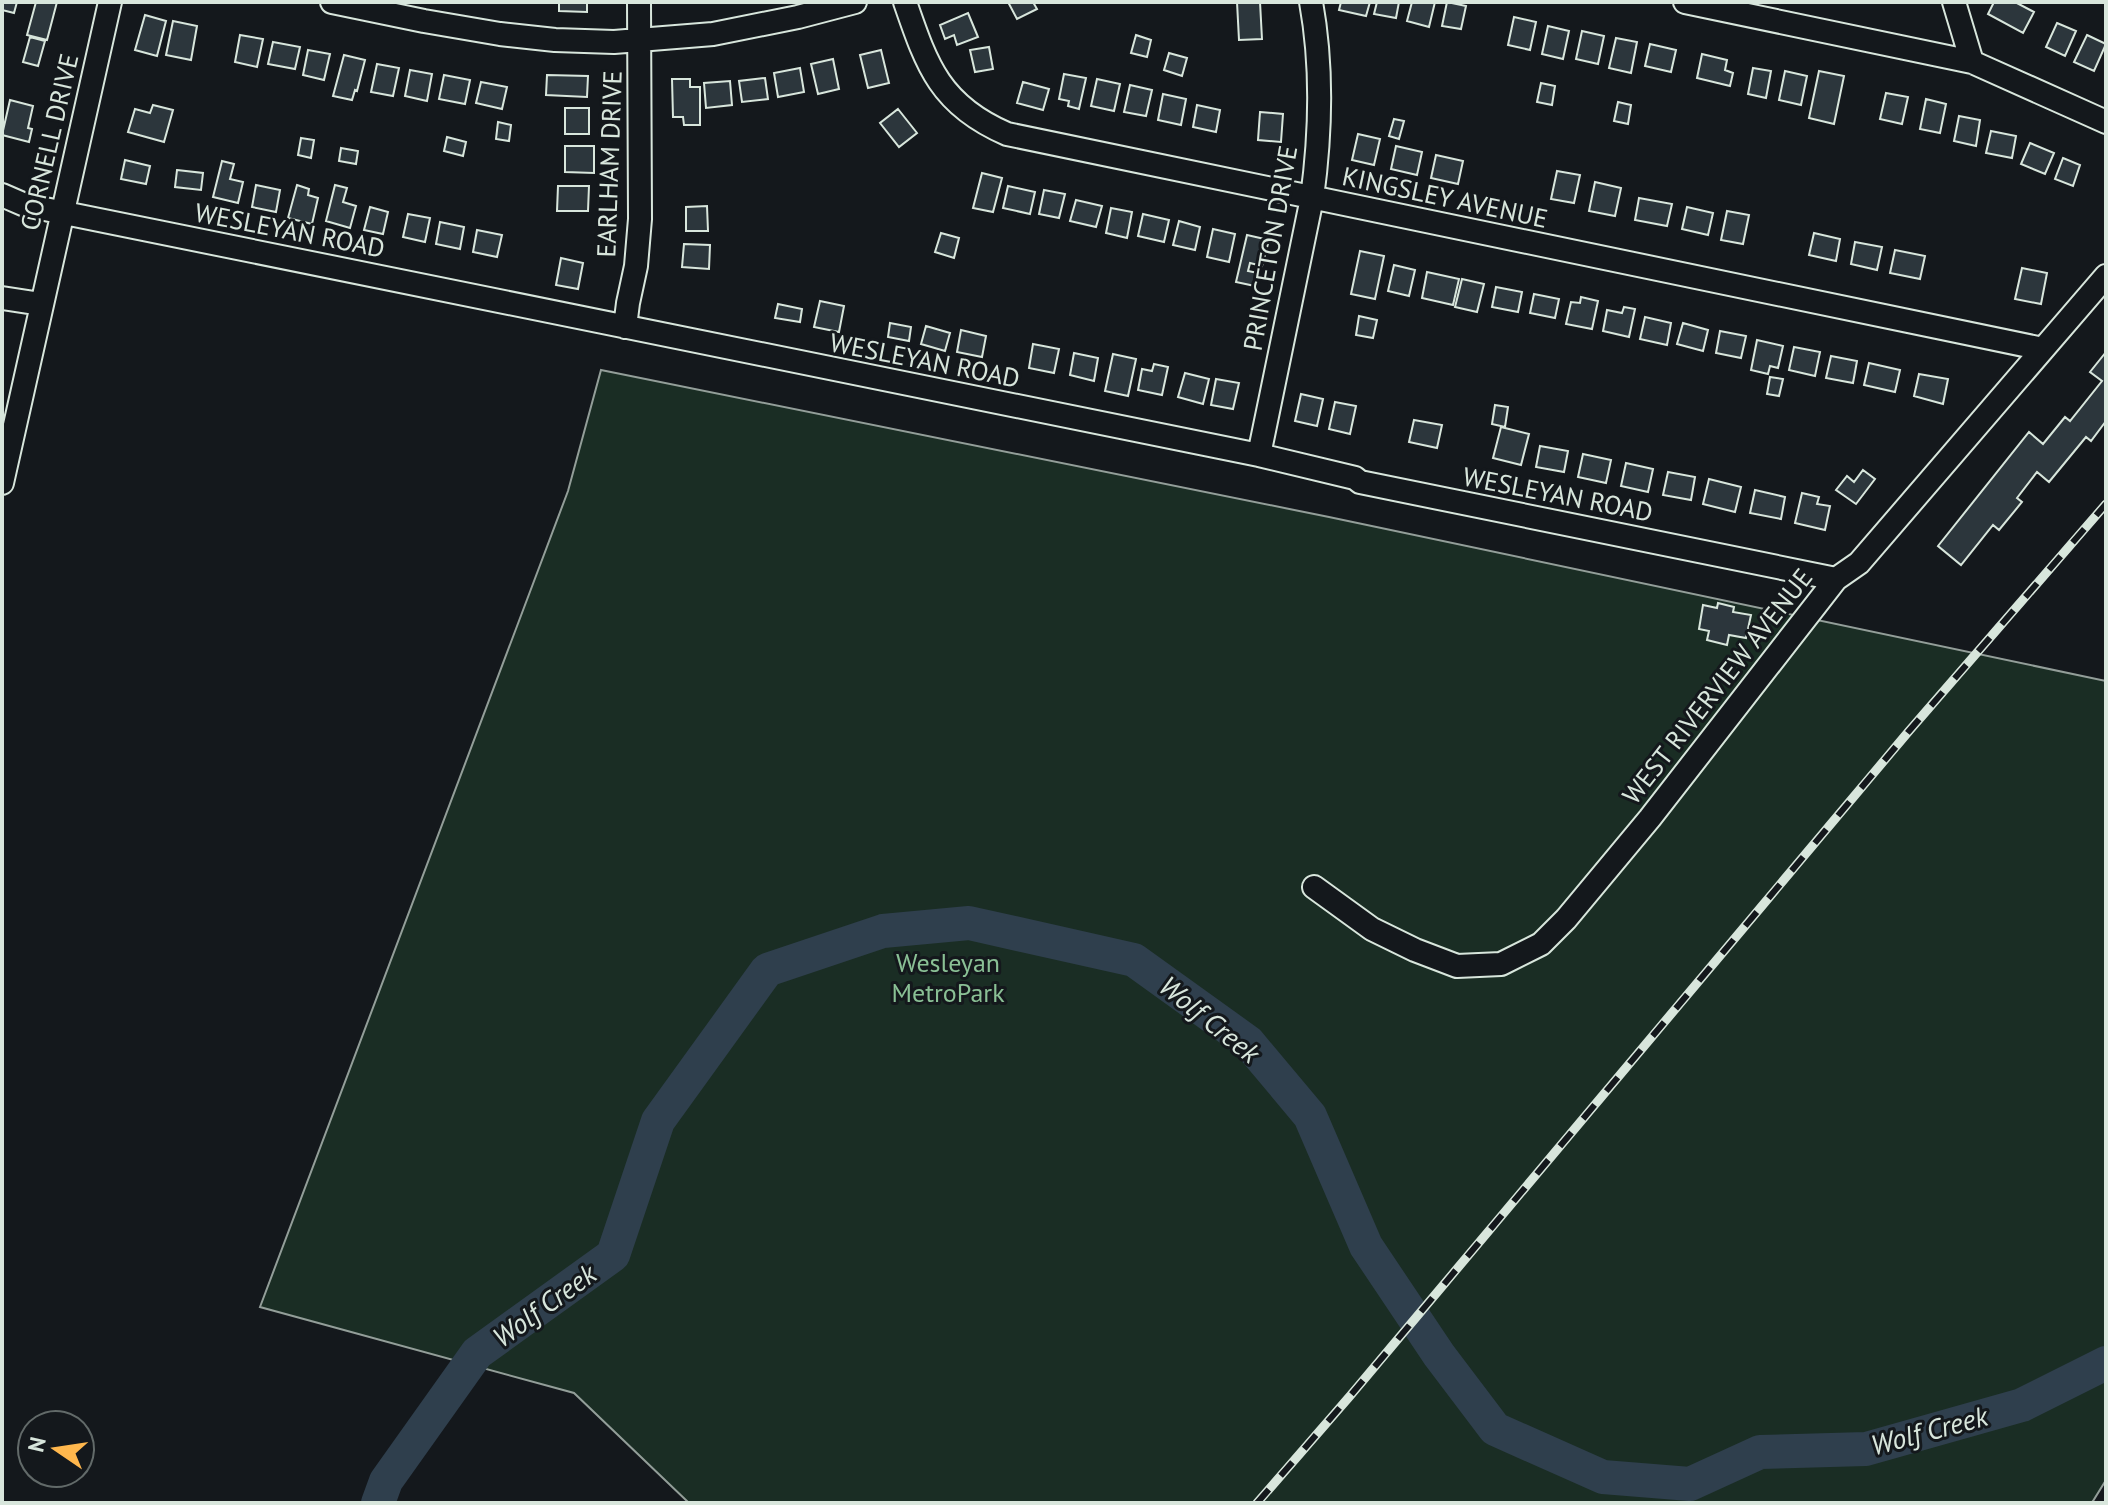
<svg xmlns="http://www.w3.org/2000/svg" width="2108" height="1505" viewBox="0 0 2108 1505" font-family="'PT Sans',sans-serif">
	<rect width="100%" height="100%" fill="#14181c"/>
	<!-- green -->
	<path fill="#1a2d24" stroke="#939e99" stroke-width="2" d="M601,370L1329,517L2106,681V1480L2093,1501L2091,1503H689L574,1393L260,1307L568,491Z"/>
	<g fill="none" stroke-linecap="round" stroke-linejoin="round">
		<!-- river -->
		<path stroke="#2f3f4d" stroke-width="34" d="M378,1503L386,1481L477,1353L613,1255L658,1121L767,970L883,931L969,923L1134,960L1248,1042L1310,1116L1366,1246L1439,1355L1495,1429L1603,1477L1690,1484L1760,1452L1866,1449L2022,1405L2106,1363"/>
	</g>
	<!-- building -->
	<path fill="#2c363c" stroke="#d8e6dc" stroke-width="2" d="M2,2H17L14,13L2,10Z
		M36,2H57L47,40L27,35Z
		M559,2H587V12L559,11Z
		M1008,2H1033L1037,9L1017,19Z
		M1237,2H1260L1262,39L1239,40Z
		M1341,2H1370L1366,16L1339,10Z
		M1377,2H1399L1396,18L1374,14Z
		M1412,2H1435L1429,27L1407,21Z
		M1447,2L1466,6L1461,29L1442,26Z
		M1994,2H2015L2034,12L2023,33L1988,14Z
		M968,13L978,37L957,45L954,35L945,39L940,25Z
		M145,15L166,21L157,56L135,50Z
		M1514,17L1536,22L1530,50L1508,45Z
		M173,21L197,26L191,60L166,55Z
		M2057,23L2076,31L2065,56L2046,47Z
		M1548,26L1569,31L1563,59L1542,54Z
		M1582,31L1604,36L1598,64L1576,59Z
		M240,35L263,39L257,67L235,62Z
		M1136,35L1151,40L1147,57L1131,53Z
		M2087,35L2106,44L2094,71L2074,62Z
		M30,37L45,41L38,66L23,62Z
		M1616,38L1637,42L1631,73L1609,68Z
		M273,42L300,47L295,69L268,64Z
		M1650,44L1676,50L1671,72L1645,66Z
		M989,47L993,69L975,72L970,50Z
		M308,50L330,54L324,80L303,75Z
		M881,50L889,83L868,88L860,55Z
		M1169,53L1187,58L1182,76L1164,70Z
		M1702,54L1727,60L1725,70L1733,73L1730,86L1697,78Z
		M344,55L365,60L357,91L355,90L352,100L333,96Z
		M833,59L839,89L818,94L811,64Z
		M377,64L399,68L393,96L371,92Z
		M800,68L804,92L778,97L774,73Z
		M1753,68L1771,71L1766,98L1748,94Z
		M410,70L432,74L427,101L405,96Z
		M1785,71L1807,76L1801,105L1779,100Z
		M1819,71L1844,76L1834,124L1809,118Z
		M1064,74L1086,78L1079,109L1068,106L1069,101L1059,99Z
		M444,75L470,80L465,104L439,99Z
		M547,75L588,76L587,97L546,95Z
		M765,78L768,99L742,102L739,81Z
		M672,79H690V87H700V125H684L683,117H673Z
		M1097,79L1120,84L1114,111L1091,106Z
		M730,81L732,105L706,108L704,83Z
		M481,82L507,87L502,109L476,103Z
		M1023,82L1049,89L1043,110L1017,103Z
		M1541,83L1555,86L1552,105L1537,102Z
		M1130,85L1152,90L1146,116L1124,112Z
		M1886,93L1908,97L1902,124L1880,119Z
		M1163,94L1186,99L1181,125L1158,120Z
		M1926,99L1946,104L1940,133L1920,129Z
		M10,100L33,106L28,128L32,129L29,142L2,135Z
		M1618,102L1631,105L1628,124L1614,121Z
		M153,105L173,110L164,142L128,132L135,109L150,113Z
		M1197,105L1220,110L1216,132L1193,127Z
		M565,108H589V134H565Z
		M898,109L917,133L899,147L880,123Z
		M1260,112L1283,114L1281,142L1258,140Z
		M1959,116L1980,120L1976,146L1954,141Z
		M1394,119L1404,121L1399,139L1389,136Z
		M498,122L511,125L509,141L496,139Z
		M1991,131L2016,136L2012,158L1986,153Z
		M1358,134L1380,139L1374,165L1352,160Z
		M447,137L466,142L463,156L444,151Z
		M301,138L314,140L311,158L298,155Z
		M2030,143L2054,153L2045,174L2021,164Z
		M565,146H594V173L565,172Z
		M1396,146L1422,152L1417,175L1391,169Z
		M341,148L358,151L356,164L339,161Z
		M1436,155L1463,161L1458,184L1431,178Z
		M2063,158L2080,165L2073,186L2055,179Z
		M125,160L150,166L146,184L121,179Z
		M222,161L234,164L230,179L243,182L238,203L213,197Z
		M177,170L203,173L201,190L175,187Z
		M1557,171L1580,175L1574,203L1551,199Z
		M982,173L1002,178L993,212L973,208Z
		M1595,182L1621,188L1615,216L1589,211Z
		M256,185L280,190L276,212L252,207Z
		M297,185L309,189L308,195L318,198L312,224L288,218Z
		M335,185L347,188L343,202L356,206L350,228L326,221Z
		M558,186H589L588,211H557Z
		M1008,186L1035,192L1030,214L1003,208Z
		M1044,190L1065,194L1059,218L1039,214Z
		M1639,198L1672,204L1667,226L1635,220Z
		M1076,200L1102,206L1096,227L1070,221Z
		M707,206L708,231H686V207Z
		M370,207L388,212L383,234L364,230Z
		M1687,207L1713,213L1708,235L1682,229Z
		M1111,208L1132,212L1127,238L1106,233Z
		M1727,211L1749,215L1743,244L1721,240Z
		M408,214L430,218L425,242L403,237Z
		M1143,214L1169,220L1164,242L1138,236Z
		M1179,221L1200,227L1195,250L1173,245Z
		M440,222L464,227L460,249L436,244Z
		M1213,229L1235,234L1229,262L1207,257Z
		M477,230L502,235L497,257L473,252Z
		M941,233L959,238L954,258L935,252Z
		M1814,233L1840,239L1836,261L1809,255Z
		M1247,235L1269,240L1262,266L1250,263L1248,271L1258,273L1255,286L1236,282Z
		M1855,242L1882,247L1877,270L1851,264Z
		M684,244L710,245L709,269L682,267Z
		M1895,250L1925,256L1920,279L1890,273Z
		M1360,251L1384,256L1375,299L1351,294Z
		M561,258L583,263L578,289L556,285Z
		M1394,265L1415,270L1409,296L1388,291Z
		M2022,268L2047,273L2041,304L2015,299Z
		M1427,272L1459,279L1453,305L1422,298Z
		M1462,279L1484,284L1477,312L1455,307Z
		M1496,287L1522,292L1518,312L1492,307Z
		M1534,294L1559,299L1555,318L1530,313Z
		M1581,297L1598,301L1592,329L1566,324L1571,302L1580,303Z
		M820,301L844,306L839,332L814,327Z
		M778,304L802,309L800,322L775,318Z
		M1624,307L1635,309L1629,337L1603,331L1607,310L1622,313Z
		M1359,316L1377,320L1373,338L1356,335Z
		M1645,317L1671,323L1667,345L1640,339Z
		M890,323L911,327L909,341L888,337Z
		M1683,323L1708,330L1703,351L1677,344Z
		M926,326L950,333L945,351L921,344Z
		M961,330L986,336L982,357L957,352Z
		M1720,331L1746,336L1741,358L1716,353Z
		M1757,340L1783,346L1778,368L1770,366L1768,374L1751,370Z
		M1033,344L1059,349L1054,373L1029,368Z
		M1794,347L1820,352L1815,376L1789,370Z
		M2106,352V421L2091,441L2086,437L2049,482L2037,472L2017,498L2022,502L1999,530L1993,525L1961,565L1938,546L2029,432L2043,444L2065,417L2070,421L2102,381L2090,372Z
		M1074,353L1098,358L1094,381L1070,375Z
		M1113,354L1136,359L1128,396L1105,391Z
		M1831,356L1857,361L1853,383L1826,378Z
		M1869,363L1900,370L1895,392L1864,385Z
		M1154,364L1168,367L1162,395L1138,390L1142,369L1152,371Z
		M1185,373L1209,379L1203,404L1178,397Z
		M1919,374L1948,379L1943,404L1914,396Z
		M1770,377L1783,379L1779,396L1767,394Z
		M1216,379L1239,383L1233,409L1211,405Z
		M1301,394L1323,399L1317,426L1295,421Z
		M1335,402L1356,406L1350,434L1329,429Z
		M1495,405L1508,407L1505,427L1492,424Z
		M1414,420L1442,425L1437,448L1409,442Z
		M1501,427L1529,434L1521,465L1493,458Z
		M1540,446L1568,451L1564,472L1536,467Z
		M1583,454L1611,460L1606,483L1578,477Z
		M1626,463L1653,469L1648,492L1621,486Z
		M1863,470L1875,479L1856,504L1836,490L1847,476L1854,482Z
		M1668,472L1695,477L1691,500L1663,495Z
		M1709,479L1741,487L1735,512L1703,504Z
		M1755,490L1785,497L1781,519L1750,513Z
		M1802,493L1819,497L1817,504L1830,506L1825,530L1795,523Z
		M1718,603L1734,607L1733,612L1751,615L1746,638L1729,635L1727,645L1707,640L1709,631L1699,629L1703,605L1717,608Z"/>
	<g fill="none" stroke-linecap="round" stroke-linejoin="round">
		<!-- minor casing -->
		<g stroke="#d8e6dc" stroke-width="26">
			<path id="minor" d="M332,2L424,21L500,34L555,40L614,42L713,34L798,17L855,2
				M905,2C927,66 940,105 1007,134L2043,349
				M1685,2L1972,62L2106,122
				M1954,2L1972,62
				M2,195L25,205L1259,455L1355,478L1360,482L1836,579
				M2,298L41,304
				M625,327L628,303L636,266L640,219L639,2
				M1259,455L1312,198C1321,132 1323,68 1311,2
				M2,483L110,2
				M1314,887L1372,929L1415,950L1457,966L1501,964L1541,944L1566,919L1650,818L1836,579L1859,563L2106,276"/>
		</g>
		<!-- minor -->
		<use href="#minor" stroke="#14181c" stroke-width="22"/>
		<!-- rail casing -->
		<g stroke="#d8e6dc" stroke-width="9">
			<path id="rail" d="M1257,1503L1350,1396L1909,731L2106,504"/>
		</g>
		<!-- rail -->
		<use href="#rail" stroke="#14181c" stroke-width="6" stroke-dasharray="18" stroke-linecap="butt"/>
	</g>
	<g text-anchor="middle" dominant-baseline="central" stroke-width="6" stroke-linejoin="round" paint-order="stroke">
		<!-- street labels -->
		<g font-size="26" fill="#d8e6dc" stroke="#14181c">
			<text transform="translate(49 142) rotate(-77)">CORNELL DRIVE</text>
			<text transform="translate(609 164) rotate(-88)">EARLHAM DRIVE</text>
			<text transform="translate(1445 197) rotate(12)">KINGSLEY AVENUE</text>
			<text transform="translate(290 230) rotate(11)">WESLEYAN ROAD</text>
			<text transform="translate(1270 248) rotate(-80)">PRINCETON DRIVE</text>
			<text transform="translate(925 360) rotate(11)">WESLEYAN ROAD</text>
			<text transform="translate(1558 494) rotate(11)">WESLEYAN ROAD</text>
			<text transform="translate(1717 686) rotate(-52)">WEST RIVERVIEW AVENUE</text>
		</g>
		<!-- park labels -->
		<g font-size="26" fill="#8ac095" stroke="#14181c">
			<text x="948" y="962">Wesleyan<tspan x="948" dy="30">MetroPark</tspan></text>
		</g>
		<!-- water labels -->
		<g font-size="28" font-style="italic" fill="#d8e6dc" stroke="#14181c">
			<text transform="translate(1210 1019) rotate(39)">Wolf Creek</text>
			<text transform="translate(544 1305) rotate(-36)">Wolf Creek</text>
			<text transform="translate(1929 1430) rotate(-15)">Wolf Creek</text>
		</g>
	</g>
	<!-- border -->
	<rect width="2108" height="1505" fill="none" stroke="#d8e6dc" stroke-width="8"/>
	<!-- north arrow -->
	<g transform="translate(56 1449) rotate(283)"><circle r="38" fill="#14181c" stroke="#626a69" stroke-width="2"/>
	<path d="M0-6L14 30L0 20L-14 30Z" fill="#ffb74d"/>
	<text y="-12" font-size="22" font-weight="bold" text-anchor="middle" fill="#d8e6dc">N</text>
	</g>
</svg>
